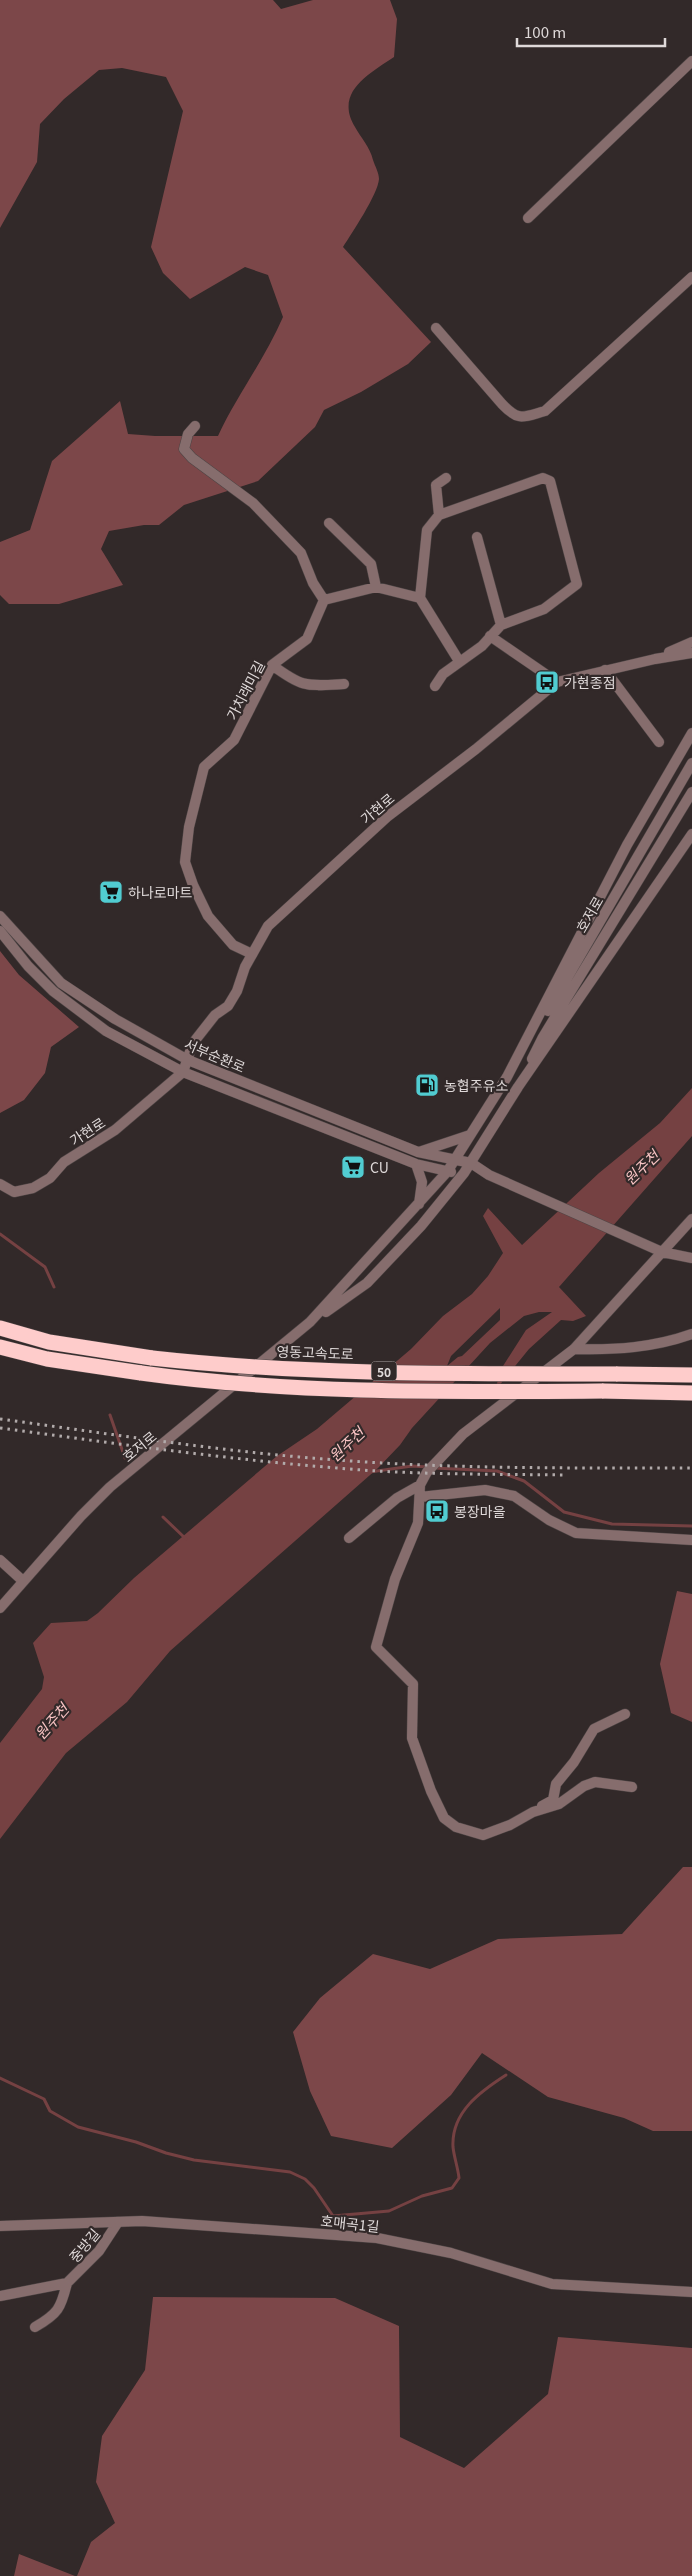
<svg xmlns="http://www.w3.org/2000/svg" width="692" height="2576" viewBox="0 0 692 2576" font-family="Georgia,'Noto Sans KR',serif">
	<rect width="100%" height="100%" fill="#322929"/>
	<!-- forest -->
	<path fill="#7c4749" d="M0,0H273L281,9L313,0H390L397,19L394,57C369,74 334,92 355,127C361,138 370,147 373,160C375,166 379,173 379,179C378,194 352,233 343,247L431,342L408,364L361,392L324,410L315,427L258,481L184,505L159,525H144L109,531L101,549L123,585L59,604H9L0,595V542L30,530L52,461L120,401L128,434L155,436H218C237,395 265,359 283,317L268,275L245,267L190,299L163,273L151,247L183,111L166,77L122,68L99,70L64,99L40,124L37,162L0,228Z
		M0,951L19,975L79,1027L51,1047L45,1073L24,1100L0,1113Z
		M677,1591L692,1594V1722L671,1713L660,1664Z
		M683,1867H692V2131H653L624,2118L548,2097L482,2053L451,2095L392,2148L331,2136L310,2091L293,2032L320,1998L373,1954L430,1969L498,1939L622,1934Z
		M153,2297L335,2298L399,2326L400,2437L464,2468L548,2394L558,2337L692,2348V2576H77L91,2542L115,2523L96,2482L102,2436L145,2370Z
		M19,2554L75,2576H14Z"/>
	<!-- water -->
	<path fill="#754142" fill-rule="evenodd" d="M692,1088V1136L559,1287L586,1316L573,1321L561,1320L529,1349L494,1392L503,1366L526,1330L552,1312H539L524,1316L490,1343L412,1428L400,1445L378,1468L170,1651L127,1702L66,1753L0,1839V1743L42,1689L44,1677L33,1643L51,1623L87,1621L98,1613L134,1578L277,1456L317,1429L411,1349L443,1316L472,1294L488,1276L503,1253L483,1216L488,1208L522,1245L599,1173L660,1123ZM500,1308V1320L462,1356L458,1357L447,1366L451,1356Z"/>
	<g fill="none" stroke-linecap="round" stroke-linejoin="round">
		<!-- stream -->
		<path stroke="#754142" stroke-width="3" d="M0,1234L45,1267L54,1287
			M110,1415L125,1458
			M434,1468L497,1471L524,1481L564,1512L612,1524L692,1526
			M370,1472L412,1466L428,1467
			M163,1517L186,1539
			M0,2078L44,2099L50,2111L78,2127L136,2142L166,2153L194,2160L290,2172L305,2179L314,2188L333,2216L389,2211L422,2196L452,2188L459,2178C458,2168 454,2157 453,2147C451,2112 481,2091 506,2075"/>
		<!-- minor casing -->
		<g stroke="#4e4545" stroke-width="11">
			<path id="minor" d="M528,218L692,61
				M436,328L502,404C519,422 523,417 545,411L692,277
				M195,426L188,434L184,449L192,458L253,503L301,553L313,583L324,600
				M439,515L436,485L446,478
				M329,523L371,564L376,587
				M477,537L501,625
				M420,598L427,530L439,515L543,478L550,481L577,584L544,609L501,625L482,646L443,674L435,686
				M420,598L459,661
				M490,636L557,682
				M272,665C303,688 306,686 344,684
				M605,670L659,742
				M252,954L233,945L208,916L193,885L185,862L189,827L204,767L234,740L272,665L307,639L324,600L376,587L420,598
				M471,1163L489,1175L662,1252L692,1258
				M0,1184L14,1192L33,1188L50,1178L64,1162L115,1130L183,1072
				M574,1349C615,1350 653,1348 692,1334
				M420,1497L485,1490L514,1496L549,1520L576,1533L692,1540
				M349,1538L397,1498L420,1485
				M0,1560L23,1581
				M632,1787L595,1782L584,1786L559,1804L533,1812L510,1825L483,1835L456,1827L444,1818L431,1791L412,1738L413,1684L376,1647L395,1579L418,1523L420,1485L427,1472L463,1434L574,1349L692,1219
				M542,1806L553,1800L556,1784L574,1762L594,1729L625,1714
				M0,2296L67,2283L99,2251L118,2222
				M35,2327C58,2314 61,2308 67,2283"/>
		</g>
		<!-- tertiary casing -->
		<g stroke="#4e4545" stroke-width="11">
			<path id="tertiary" d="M669,652L692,642
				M0,916L61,983L115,1019L188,1060L418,1152L471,1163
				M0,931L28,966L53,991L106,1031L183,1072L416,1164L451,1172
				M548,1011L692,763
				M532,1059L543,1037L692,792
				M183,1072L193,1043L215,1015L228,1006L237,991L245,967L268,926L387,817L476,749L557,682L655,659L692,653
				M419,1152L470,1135
				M416,1164L422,1182L419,1204
				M326,1312L367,1283L421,1226L464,1173L518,1087L692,834
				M0,1608L81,1516L110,1487L310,1322L447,1172L507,1077L627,845L692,733
				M0,2226L142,2221L377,2238L451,2253L552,2284L692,2292"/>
		</g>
		<!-- motorway casing -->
		<g stroke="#4e4545" stroke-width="16">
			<path id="motorway" d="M0,1328L49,1342L152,1358
				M0,1347L47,1359L141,1373
				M616,1374L692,1375
				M602,1391L692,1393"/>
		</g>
		<!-- minor -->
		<use href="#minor" stroke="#866d6d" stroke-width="10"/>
		<!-- tertiary -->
		<use href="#tertiary" stroke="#866d6d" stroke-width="10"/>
		<!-- motorway -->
		<use href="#motorway" stroke="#fecccb" stroke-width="15"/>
		<!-- rail -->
		<path stroke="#b2abab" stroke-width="3" stroke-dasharray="2.5 5" stroke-linecap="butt" d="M0,1419C112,1434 224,1452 337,1460C455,1469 574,1468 692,1468
			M0,1428C112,1443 224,1459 337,1468C414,1475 491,1474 567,1475"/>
		<!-- motorway-bridge casing -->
		<g stroke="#4e4545" stroke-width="16" stroke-linecap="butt">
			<path id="motorway-bridge" d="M152,1358C305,1375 462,1374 616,1374
				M141,1373C292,1394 449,1392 602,1391"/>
		</g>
		<!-- motorway-bridge -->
		<use href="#motorway-bridge" stroke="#fecccb" stroke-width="15"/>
	</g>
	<!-- icons -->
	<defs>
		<g id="bus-square" transform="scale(1.25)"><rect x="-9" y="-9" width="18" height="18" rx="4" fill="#51ccd1" stroke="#322929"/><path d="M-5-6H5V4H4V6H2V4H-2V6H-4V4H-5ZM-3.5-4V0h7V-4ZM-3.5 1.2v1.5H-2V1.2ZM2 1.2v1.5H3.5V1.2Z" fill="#111"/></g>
		<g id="supermarket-square" transform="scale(1.25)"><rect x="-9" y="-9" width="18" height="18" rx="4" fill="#51ccd1" stroke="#322929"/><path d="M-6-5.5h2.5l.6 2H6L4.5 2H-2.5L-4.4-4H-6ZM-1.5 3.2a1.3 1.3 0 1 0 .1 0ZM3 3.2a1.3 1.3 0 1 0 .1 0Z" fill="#111"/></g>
		<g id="fuel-square" transform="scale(1.25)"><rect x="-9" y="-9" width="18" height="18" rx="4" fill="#51ccd1" stroke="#322929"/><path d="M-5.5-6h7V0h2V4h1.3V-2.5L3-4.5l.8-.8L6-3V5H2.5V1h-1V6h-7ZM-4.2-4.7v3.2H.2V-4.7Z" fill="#111"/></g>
	</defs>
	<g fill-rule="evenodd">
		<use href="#bus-square" x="547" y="682"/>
		<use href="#supermarket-square" x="111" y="892"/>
		<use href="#fuel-square" x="427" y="1085"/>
		<use href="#supermarket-square" x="353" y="1167"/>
		<use href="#bus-square" x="437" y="1511"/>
	</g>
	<g text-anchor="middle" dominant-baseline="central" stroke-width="4.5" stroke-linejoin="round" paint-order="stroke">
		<!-- shield labels -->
		<rect fill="#322929" stroke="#aba4a4" stroke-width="1" x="371.5" y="1361.5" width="25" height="19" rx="4"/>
		<g font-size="12" font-weight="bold" fill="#dfd9d9">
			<text x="384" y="1371">50</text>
		</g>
		<!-- poi labels -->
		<g font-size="14" fill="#dfd9d9" stroke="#322929" text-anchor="start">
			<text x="564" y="682">가현종점</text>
			<text x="128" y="892">하나로마트</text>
			<text x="444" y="1085">농협주유소</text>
			<text x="370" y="1167">CU</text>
			<text x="454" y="1511">봉장마을</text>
		</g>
		<!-- street labels -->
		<g font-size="14" fill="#dfd9d9" stroke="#322929">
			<text transform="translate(245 690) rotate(-62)">가치래미길</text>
			<text transform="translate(377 808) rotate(-40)">가현로</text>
			<text transform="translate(589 914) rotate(-60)">호저로</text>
			<text transform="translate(215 1055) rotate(23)">서부순환로</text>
			<text transform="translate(87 1131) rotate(-33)">가현로</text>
			<text transform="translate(315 1352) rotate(2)">영동고속도로</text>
			<text transform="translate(139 1446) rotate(-39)">호저로</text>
			<text transform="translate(350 2223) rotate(6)">호매곡1길</text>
			<text transform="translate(84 2245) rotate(-50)">중방길</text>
		</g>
		<!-- water labels -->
		<g font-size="15" font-style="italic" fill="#f9c4c4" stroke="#322929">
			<text transform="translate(641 1167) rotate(-44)">원주천</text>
			<text transform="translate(346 1444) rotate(-43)">원주천</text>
			<text transform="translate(51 1721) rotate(-48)">원주천</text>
		</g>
	</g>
	<!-- scale -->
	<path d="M517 38v8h148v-8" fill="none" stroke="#dfd9d9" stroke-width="2.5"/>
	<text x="524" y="38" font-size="15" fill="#dfd9d9" stroke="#322929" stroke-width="4" paint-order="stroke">100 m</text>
</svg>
